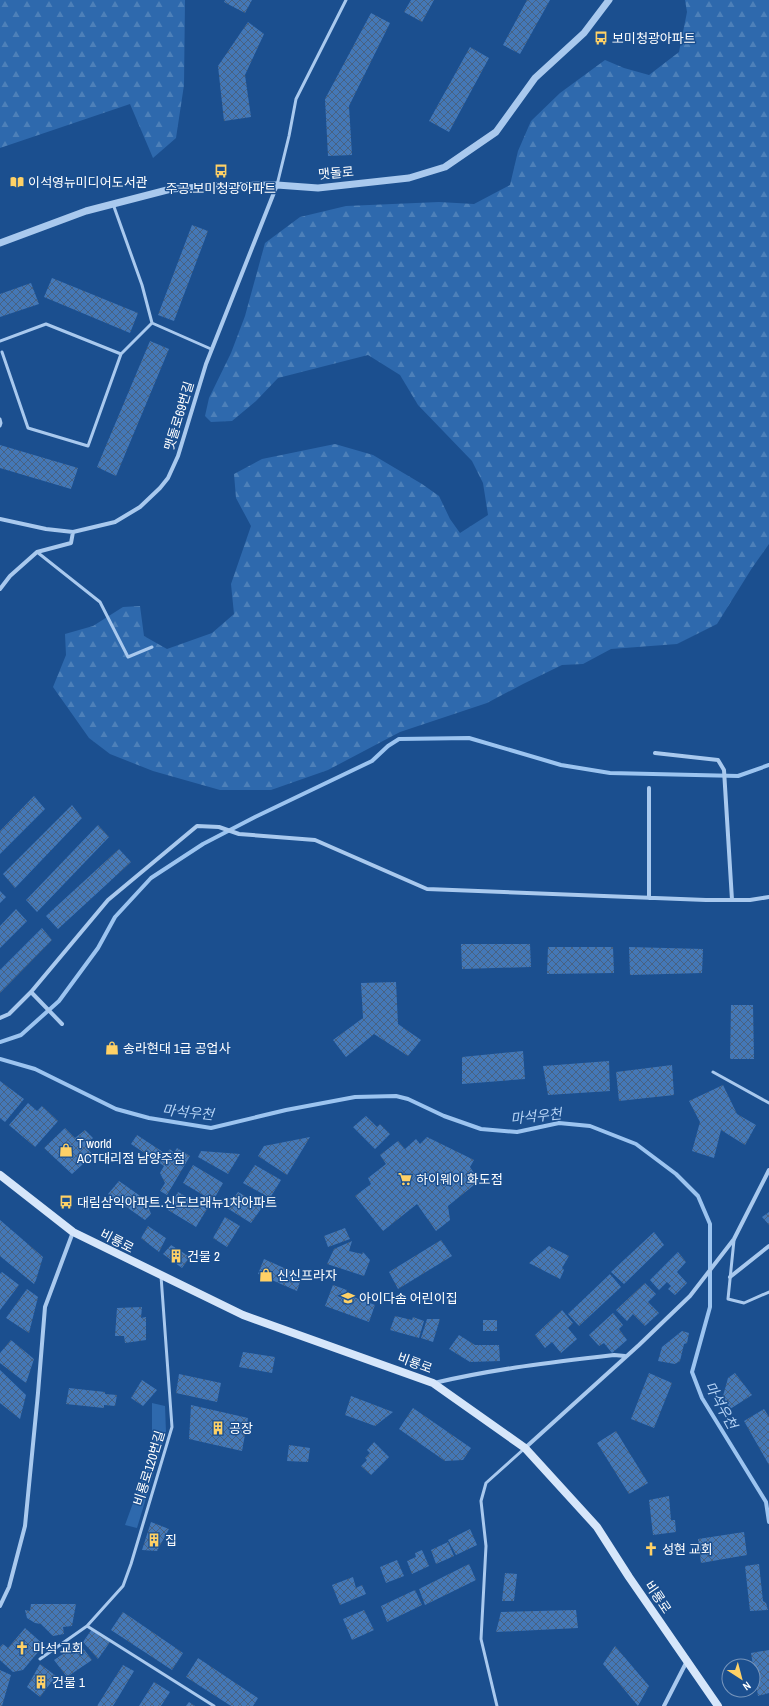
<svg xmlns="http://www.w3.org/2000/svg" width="769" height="1706" viewBox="0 0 769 1706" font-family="'Archivo Narrow','Noto Sans KR',sans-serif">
	<defs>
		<pattern id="forest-firs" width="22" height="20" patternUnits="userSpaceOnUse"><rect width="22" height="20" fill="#2e69ad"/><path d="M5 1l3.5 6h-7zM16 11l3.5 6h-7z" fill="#4d80b9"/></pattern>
		<pattern id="building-cross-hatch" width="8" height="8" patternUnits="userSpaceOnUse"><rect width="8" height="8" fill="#4478b7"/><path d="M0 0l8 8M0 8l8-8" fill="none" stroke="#486282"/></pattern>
	</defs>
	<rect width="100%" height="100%" fill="#1b4f8f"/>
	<!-- forest -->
	<path fill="url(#forest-firs)" d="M0,0H185L184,85L176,138L153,158L130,104L0,148Z
		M685,0H769V544L752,568L717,624L677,644L611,649L583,664L562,665L523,684L487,703L400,732L328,770L271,790H220L153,771L110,754L89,738L53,687L66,655L65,634L93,626L123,607L140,606L144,636L167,649L212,633L234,614L231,584L251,526L236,498L234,474L262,459L335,444L373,455L422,484L439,496L450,519L460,533L488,515L483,483L472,461L418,405L400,375L368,355L278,378L256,401L232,421L211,422L205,416L209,398L231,353L245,316L265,243L300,217L346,206L439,202L474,204L510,185L518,151L531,121L560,93L605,60L624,68L649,75L679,52L687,12Z"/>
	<!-- garden -->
	<path fill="#2e69ad" d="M152,1403L165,1406L166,1432L137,1528L125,1525L141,1481L152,1440Z"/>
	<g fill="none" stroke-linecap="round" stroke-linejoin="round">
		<!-- stream -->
		<path stroke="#9cc4f0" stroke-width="4" d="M0,1042L21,1035L59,1001L98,948L115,917L151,878L203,844L255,817L372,761L388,746L399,739L469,738L561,765L610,773L738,776L769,765
			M0,1059L35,1069L116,1109L149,1118L211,1128L286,1110L355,1097L396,1096L408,1099L444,1116L481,1129L517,1132L559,1123L590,1126L636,1144L676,1174L698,1196L710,1224V1307L692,1372L702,1398L766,1502L769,1522"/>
	</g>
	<!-- building -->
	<path fill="url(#building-cross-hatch)" d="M225,0H252L245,13L224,2Z
		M411,0H434L422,22L404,12Z
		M527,0H550L520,54L503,45Z
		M371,13L390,23L349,106L352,155L328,156L325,99Z
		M248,22L264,34L245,75L251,117L224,121L218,66Z
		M470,47L489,58L449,132L429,121Z
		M192,225L208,231L174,321L158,315Z
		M52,278L138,313L130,333L44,297Z
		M31,283L39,304L0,317V294Z
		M150,341L169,349L116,476L97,467Z
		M0,445L78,468L71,489L0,468Z
		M34,796L45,809L0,854V831Z
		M72,805L82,818L15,888L3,874Z
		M98,825L109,837L37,912L26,900Z
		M119,849L131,862L58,929L46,916Z
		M0,891L6,897L0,903Z
		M16,909L27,921L0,948V926Z
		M42,928L52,940L0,993V970Z
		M461,944H530L531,967L462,969Z
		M548,947H613L614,973L547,974Z
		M629,947L703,949L702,973L630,975Z
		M396,982L398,1024L421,1040L408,1056L374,1034L346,1057L333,1040L363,1018L361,983Z
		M731,1005H753L754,1059H730Z
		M523,1051L525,1079L462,1084V1057Z
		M609,1061L610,1091L548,1095L543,1066Z
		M672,1065L674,1095L619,1101L616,1072Z
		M0,1081L24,1099L5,1122L0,1118Z
		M723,1085L737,1114L756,1125L745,1145L721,1130L714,1158L692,1151L700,1122L689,1101Z
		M28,1103L37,1111L42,1106L58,1121L35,1147L9,1125Z
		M366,1116L377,1127L380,1124L390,1134L375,1149L353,1127Z
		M65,1128L75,1138L85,1130L93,1138L85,1146L93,1155L72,1174L44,1148Z
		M137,1135L166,1154L170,1149L174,1153L177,1148L190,1156L167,1195L160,1191L165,1183L160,1173L164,1166L131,1144Z
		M310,1137L287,1175L258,1156L264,1146Z
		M427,1137L474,1160L470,1167L479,1181L448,1206L450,1220L436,1231L417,1204L383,1231L355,1196L371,1184L368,1178L386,1164L380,1155L398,1141L405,1149L416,1139L420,1144Z
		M201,1151L240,1154L228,1174L198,1157Z
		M193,1165L223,1183L213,1201L183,1183Z
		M255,1165L281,1180L270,1198L243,1183Z
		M119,1181L146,1200L151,1214L145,1220L108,1194Z
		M178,1192L207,1209L196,1227L168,1210Z
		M238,1192L263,1206L251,1223L227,1208Z
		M769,1212V1225L762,1217Z
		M225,1217L240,1226L227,1247L213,1238Z
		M0,1220L43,1257L36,1280L34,1284L0,1256Z
		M148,1226L166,1238L159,1252L141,1238Z
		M345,1228L350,1239L328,1247L324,1236Z
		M654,1232L664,1245L624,1284L611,1272Z
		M441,1240L452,1256L398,1289L389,1272Z
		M352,1241L349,1251L362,1254L363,1252L370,1260L364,1276L327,1264L334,1249Z
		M171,1245L190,1257L182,1268L163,1254Z
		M549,1246L569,1256L562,1268L564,1270L560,1279L529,1263Z
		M678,1252L686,1262L677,1272L687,1283L675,1295L668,1289L671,1286L667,1282L659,1290L650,1280Z
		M264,1259L302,1276L297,1291L258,1274Z
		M2,1272L19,1285L0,1310V1274Z
		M610,1274L621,1287L579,1326L568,1314Z
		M645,1283L656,1294L648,1302L659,1313L645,1326L633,1314L627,1321L616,1310Z
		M333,1285L347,1290L346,1294L375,1305L369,1322L325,1306Z
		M27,1289L38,1297L29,1333L6,1318Z
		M142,1307L141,1318L146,1317V1340L125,1343L124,1336H115L117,1308Z
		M562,1310L573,1323L568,1328L577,1339L561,1353L552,1342L545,1348L535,1335Z
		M613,1313L623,1325L619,1329L627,1340L612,1353L604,1343L599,1346L589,1335Z
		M395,1316L412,1320L413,1317L424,1321L419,1338L390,1330Z
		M427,1319H440L433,1342L421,1338Z
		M483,1320H497V1331H483Z
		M682,1331L689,1333L687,1343L684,1344L680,1361L675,1364L658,1361L662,1347Z
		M459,1335L475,1345H499L500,1361L470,1362L449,1349Z
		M11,1340L34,1359L26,1383L0,1363V1353Z
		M243,1352L275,1357L272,1373L239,1367Z
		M0,1370L26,1395L20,1419L0,1403Z
		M649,1373L672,1383L654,1428L631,1419Z
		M735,1373L752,1395L730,1409L723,1396L728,1378Z
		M179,1374L221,1383L217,1402L176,1393Z
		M142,1380L157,1390L143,1406L131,1398Z
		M69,1388L105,1392V1394L117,1395L115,1406L104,1405V1408L66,1404Z
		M351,1396L393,1412L375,1426L345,1415Z
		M191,1405L248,1418L242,1451L189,1439Z
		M413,1408L471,1448L463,1460L445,1461L399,1429Z
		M764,1409L769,1417V1465L744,1421Z
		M616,1431L648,1483L629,1494L597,1443Z
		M374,1442L389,1457L371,1475L361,1466L367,1460L365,1458L370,1453L367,1450Z
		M289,1445L310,1448L308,1462L287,1461Z
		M669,1496L671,1520H675L676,1532L653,1535L649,1500Z
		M151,1522L169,1529L157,1551L142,1550Z
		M470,1529L477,1545L456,1555L448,1540Z
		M744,1532L747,1555L701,1563L698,1539Z
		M448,1542L454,1556L436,1564L431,1550Z
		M422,1550L429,1566L412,1574L407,1561L416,1557L415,1553Z
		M397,1560L404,1576L386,1583L380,1567Z
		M469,1564L476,1580L425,1605L419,1589Z
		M759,1564L763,1601L766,1603L768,1610L750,1611L745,1566Z
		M505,1573L517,1574L514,1601H502Z
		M353,1577L356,1588L362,1585L366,1594L340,1605L332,1585Z
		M415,1590L422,1605L387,1622L381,1606Z
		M31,1604H76L72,1626L63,1627L64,1634L53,1636L41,1624L35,1623L27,1618L25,1610L30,1611Z
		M364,1610L374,1630L352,1640L343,1619Z
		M576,1610L578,1628L496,1632L501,1612Z
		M123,1612L183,1653L172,1670L111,1630Z
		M25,1628L44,1645L23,1670L13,1672L0,1660V1647L3,1644L8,1648Z
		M92,1629L110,1642L98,1659L83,1642Z
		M79,1643L92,1660L67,1677L54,1660Z
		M615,1646L649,1686L638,1706L603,1664Z
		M769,1650V1693L758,1696L751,1653Z
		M198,1658L258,1698L253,1706H231L186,1677Z
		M40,1664L56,1676L40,1697L27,1687Z
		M123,1665L134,1671L113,1706H97Z
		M0,1670L11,1675L2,1706H0Z
		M154,1682L170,1692L161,1706H139Z
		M189,1702L195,1706H186Z"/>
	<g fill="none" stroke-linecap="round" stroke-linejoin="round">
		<!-- service -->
		<path stroke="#a9c9ee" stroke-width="3" d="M277,185L289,136L296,99L346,0
			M152,323L211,349
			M0,341L46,324L121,354
			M2,352L28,428L88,446L121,354L152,323L142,285L113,204
			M0,419L1,423L0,426
			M37,552L100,602L128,657L152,647
			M713,1072L769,1103
			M734,1240L728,1299L744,1303L769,1292
			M87,1626L214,1706
			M40,1659L87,1626L123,1586L131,1564L172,1427L161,1276
			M497,1706L481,1639L486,1546L481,1501L486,1483L525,1448"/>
		<!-- minor -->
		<path stroke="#a9c9ee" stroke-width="4" d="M0,519L46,529L73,532L115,522L140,507L160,488L168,478L178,456L206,364L277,185
			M0,589L10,576L37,552L71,543L73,532
			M655,753L718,760L724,770L732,900
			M649,898V788
			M31,992L62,1024
			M0,1018L9,1014L31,992L108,900L197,826L219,827L239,834L315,840L427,889L706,900H750L769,897
			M730,1277L769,1246
			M434,1383C493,1369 553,1362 614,1355L625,1356
			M525,1448L639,1345L690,1296L734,1239L769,1170
			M0,1606L9,1587L25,1526L38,1393L45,1307L73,1232
			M664,1706L687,1661"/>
		<!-- tertiary -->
		<path stroke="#a9c9ee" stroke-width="7" d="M0,243L86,211L171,189L215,186L277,185L318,188L409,178L445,167L496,132L535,78L584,33L609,0"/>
		<!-- secondary -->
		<path stroke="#d6e6fa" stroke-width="8" d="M0,1175L73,1232L243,1315L433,1383L525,1448L597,1527L629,1577L718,1706"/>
	</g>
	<!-- icons -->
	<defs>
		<g id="bus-bare" transform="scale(1.08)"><path d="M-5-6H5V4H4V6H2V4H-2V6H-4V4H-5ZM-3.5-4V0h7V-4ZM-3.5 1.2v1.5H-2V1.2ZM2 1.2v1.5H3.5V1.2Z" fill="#ffd166" stroke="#1b4f8f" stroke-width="2.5" paint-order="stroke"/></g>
		<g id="library-bare" transform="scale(1.08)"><path d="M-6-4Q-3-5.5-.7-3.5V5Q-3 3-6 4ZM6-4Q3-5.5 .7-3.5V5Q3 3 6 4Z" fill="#ffd166" stroke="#1b4f8f" stroke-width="2.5" paint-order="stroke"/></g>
		<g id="shop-bare" transform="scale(1.08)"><path d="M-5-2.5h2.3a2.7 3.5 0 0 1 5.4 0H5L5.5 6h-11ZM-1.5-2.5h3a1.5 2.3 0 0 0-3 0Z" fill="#ffd166" stroke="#1b4f8f" stroke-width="2.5" paint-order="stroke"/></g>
		<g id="supermarket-bare" transform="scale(1.08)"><path d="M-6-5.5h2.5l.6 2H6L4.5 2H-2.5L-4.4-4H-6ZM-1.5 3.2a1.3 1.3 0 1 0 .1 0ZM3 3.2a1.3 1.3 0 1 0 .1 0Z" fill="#ffd166" stroke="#1b4f8f" stroke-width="2.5" paint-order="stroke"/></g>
		<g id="building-bare" transform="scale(1.08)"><path d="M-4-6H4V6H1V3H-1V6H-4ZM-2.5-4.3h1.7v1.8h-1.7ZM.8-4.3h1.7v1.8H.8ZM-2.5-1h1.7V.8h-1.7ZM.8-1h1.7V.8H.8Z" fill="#ffd166" stroke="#1b4f8f" stroke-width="2.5" paint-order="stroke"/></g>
		<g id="school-bare" transform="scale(1.08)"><path d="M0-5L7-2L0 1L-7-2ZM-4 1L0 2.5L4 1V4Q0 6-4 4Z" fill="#ffd166" stroke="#1b4f8f" stroke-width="2.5" paint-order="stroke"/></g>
		<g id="church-bare" transform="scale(1.08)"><path d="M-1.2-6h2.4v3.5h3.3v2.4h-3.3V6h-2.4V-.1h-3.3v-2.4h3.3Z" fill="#ffd166" stroke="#1b4f8f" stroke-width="2.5" paint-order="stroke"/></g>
	</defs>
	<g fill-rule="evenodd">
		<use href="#bus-bare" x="601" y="38"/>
		<use href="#bus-bare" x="221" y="171"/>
		<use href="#library-bare" x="17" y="182"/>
		<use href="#shop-bare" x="112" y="1048"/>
		<use href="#shop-bare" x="66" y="1150"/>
		<use href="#supermarket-bare" x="405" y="1179"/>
		<use href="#bus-bare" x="66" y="1202"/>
		<use href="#building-bare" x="176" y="1256"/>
		<use href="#shop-bare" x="266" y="1275"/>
		<use href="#school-bare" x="348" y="1298"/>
		<use href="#building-bare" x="218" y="1428"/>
		<use href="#building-bare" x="154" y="1540"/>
		<use href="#church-bare" x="651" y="1549"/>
		<use href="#church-bare" x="22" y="1648"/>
		<use href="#building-bare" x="41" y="1682"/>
	</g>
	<g text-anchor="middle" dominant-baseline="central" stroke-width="3" stroke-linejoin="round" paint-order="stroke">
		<!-- poi labels -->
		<g font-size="13" fill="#fff" stroke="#1b4f8f" text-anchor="start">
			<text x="612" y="38">보미청광아파트</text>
			<text x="28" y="182">이석영뉴미디어도서관</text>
			<text x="221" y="188" text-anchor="middle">주공.보미청광아파트</text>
			<text x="123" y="1048">송라현대 1급 공업사</text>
			<text x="77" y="1143">T world<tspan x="77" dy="15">ACT대리점 남양주점</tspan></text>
			<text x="416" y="1179">하이웨이 화도점</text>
			<text x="77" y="1202">대림삼익아파트.신도브래뉴1차아파트</text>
			<text x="187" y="1256">건물 2</text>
			<text x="277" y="1275">신신프라자</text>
			<text x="359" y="1298">아이다솜 어린이집</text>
			<text x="229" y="1428">공장</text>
			<text x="165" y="1540">집</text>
			<text x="662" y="1549">성현 교회</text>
			<text x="33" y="1648">마석 교회</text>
			<text x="52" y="1682">건물 1</text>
		</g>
		<!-- street labels -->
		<g font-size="13" fill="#fff" stroke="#1b4f8f">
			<text transform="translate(336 173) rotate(-5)">맷돌로</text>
			<text transform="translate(179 416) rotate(-73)">맷돌로69번길</text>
			<text transform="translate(117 1241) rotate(27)">비룡로</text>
			<text transform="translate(415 1363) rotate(20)">비룡로</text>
			<text transform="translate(149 1468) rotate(-73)">비룡로120번길</text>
			<text transform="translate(658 1597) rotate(56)">비룡로</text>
		</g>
		<!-- water labels -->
		<g font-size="14" font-style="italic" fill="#b5d3f5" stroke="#1b4f8f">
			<text transform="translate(188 1112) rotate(6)">마석우천</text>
			<text transform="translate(536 1116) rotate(-6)">마석우천</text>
			<text transform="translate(721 1405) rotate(61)">마석우천</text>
		</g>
	</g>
	<!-- north arrow -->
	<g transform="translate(741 1678) rotate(144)"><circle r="19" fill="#1b4f8f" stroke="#7695bc"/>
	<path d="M0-3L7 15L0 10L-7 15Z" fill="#ffd166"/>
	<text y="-6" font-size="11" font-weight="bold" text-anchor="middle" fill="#ffffff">N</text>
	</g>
</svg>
